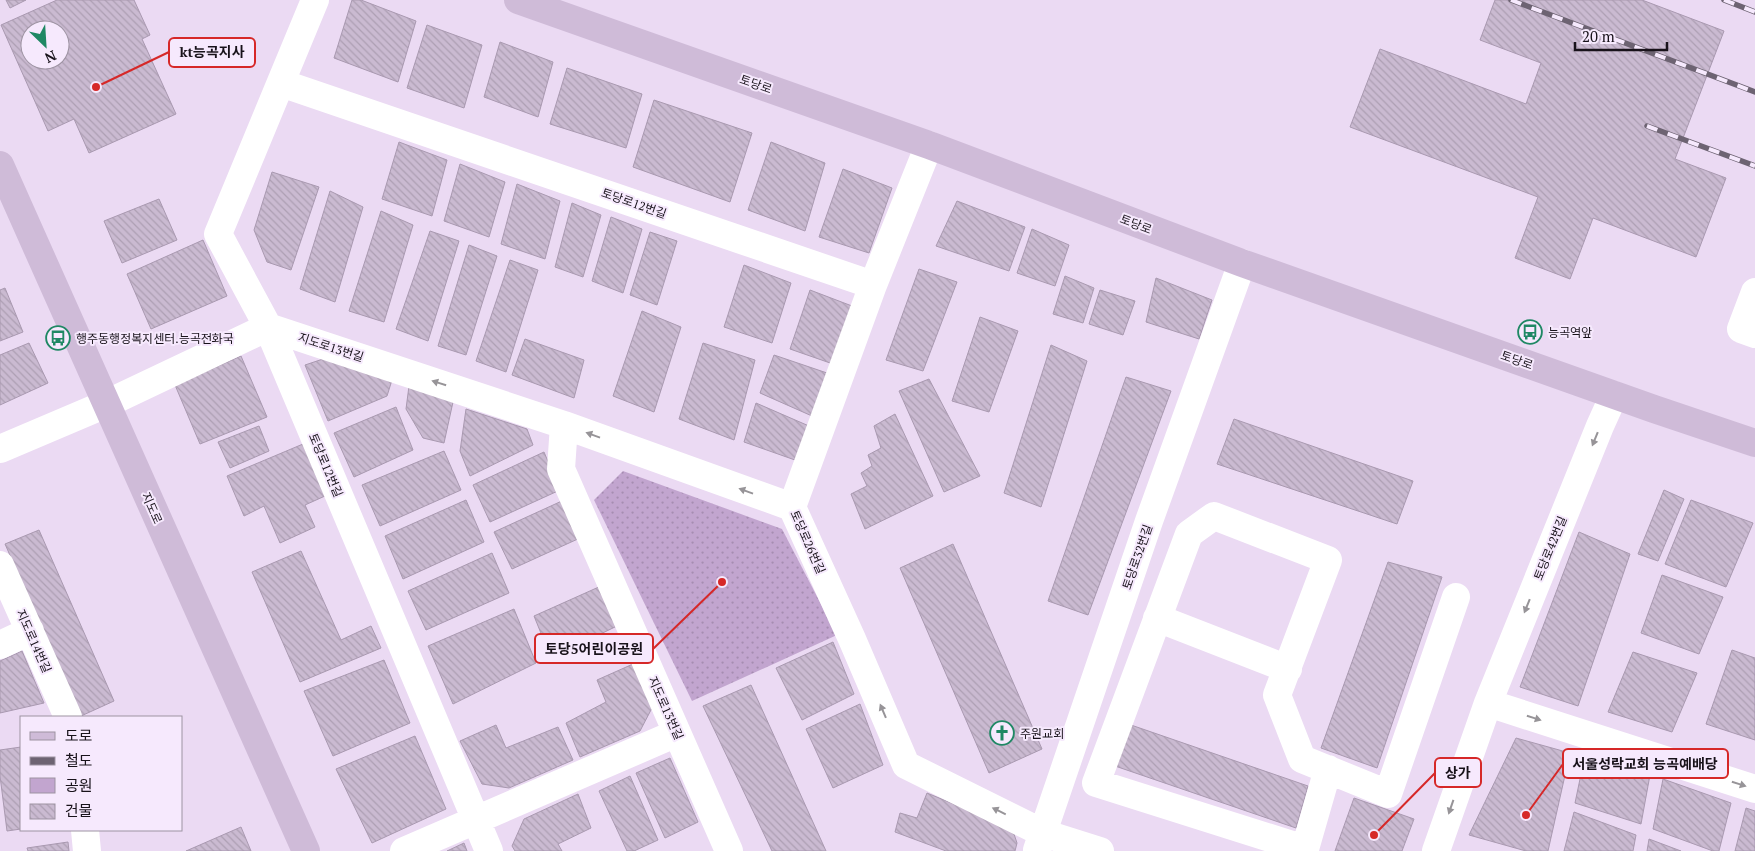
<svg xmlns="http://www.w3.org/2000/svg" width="1755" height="851" viewBox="0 0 1755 851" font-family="'PT Serif','Noto Sans KR',serif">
	<defs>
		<pattern id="green-dots" width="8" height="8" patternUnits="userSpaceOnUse" patternTransform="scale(1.25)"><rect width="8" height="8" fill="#c2a5cf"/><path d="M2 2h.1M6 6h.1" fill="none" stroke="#a68db1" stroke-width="1.8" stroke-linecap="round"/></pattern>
		<pattern id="building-back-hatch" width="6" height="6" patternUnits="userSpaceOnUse" patternTransform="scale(1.25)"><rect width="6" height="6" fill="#cabad1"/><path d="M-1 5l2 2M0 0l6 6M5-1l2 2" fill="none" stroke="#ad9fb3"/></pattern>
	</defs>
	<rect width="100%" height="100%" fill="#ebdaf3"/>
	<!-- green -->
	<path fill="url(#green-dots)" d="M623,471L782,529L837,635L692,701L594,500Z"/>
	<!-- building -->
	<path fill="url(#building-back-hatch)" stroke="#a999b0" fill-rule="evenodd" d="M6,0H26L10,8Z
		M57,0H134L150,35L142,39L176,114L89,153L74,119L48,131L1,25ZM30,30H60V60H30Z
		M352,0H361L416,21L398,82L334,58Z
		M1495,0H1642L1724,31L1675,159L1726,178L1696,257L1593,218L1570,279L1515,258L1538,197L1350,127L1380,49L1526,104L1541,63L1480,40Z
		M427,25L482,45L464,108L407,88Z
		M500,42L553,62L538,117L484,97Z
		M567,68L642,94L626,148L550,124Z
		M654,100L752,133L730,202L633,167Z
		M399,142L447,160L432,216L382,199Z
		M771,142L825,163L805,231L748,210Z
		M460,164L505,182L489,237L444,221Z
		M843,169L892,188L869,253L819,237Z
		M272,172L319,187L291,270L267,262L254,230Z
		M517,184L560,201L545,259L501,244Z
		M330,191L363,207L335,302L300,289Z
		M159,199L177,240L122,263L104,221Z
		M957,201L1025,227L1009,271L936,246Z
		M572,203L601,215L583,277L555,267Z
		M381,211L413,225L384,322L349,311Z
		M611,217L642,229L623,293L592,281Z
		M1032,229L1069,245L1055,286L1017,273Z
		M430,231L459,241L428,341L396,329Z
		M650,232L677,241L657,305L630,295Z
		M203,240L227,296L151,329L127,274Z
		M469,245L497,256L466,355L438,346Z
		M510,260L538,270L506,372L476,361Z
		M744,265L791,283L772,343L724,327Z
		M919,269L957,282L923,371L886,360Z
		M1065,276L1094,288L1083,323L1053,314Z
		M1156,278L1212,300L1199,339L1146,322Z
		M5,288L23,332L0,341V290Z
		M810,290L852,306L833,364L790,349Z
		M1100,290L1135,301L1123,335L1089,324Z
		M642,311L681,327L654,412L613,396Z
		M980,317L1018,331L989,412L952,401Z
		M525,339L584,360L574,398L512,375Z
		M29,343L48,383L0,405V355Z
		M703,343L755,360L734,440L679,419Z
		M1051,345L1087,361L1041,507L1004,493Z
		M774,355L830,374L812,416L760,393Z
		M241,356L267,417L200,444L175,385Z
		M326,358L392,380L387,396L328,421L305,365Z
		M1126,377L1171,391L1088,615L1048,601Z
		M929,379L980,476L944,492L899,391Z
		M409,386L453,402L444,443L423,438L406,409Z
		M756,403L809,426L795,460L744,442Z
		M396,407L413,450L354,477L334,433Z
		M466,409L527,429L533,445L470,476L460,451Z
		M895,414L933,496L865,529L851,494L867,486L861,473L872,466L868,455L881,448L874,426Z
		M1234,419L1413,481L1397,524L1217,464Z
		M259,426L269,451L230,468L218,442Z
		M303,444L325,496L305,505L315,527L280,543L264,506L244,516L227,476Z
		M444,451L461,490L380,526L362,485Z
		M544,452L560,490L490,522L473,485Z
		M1664,490L1684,499L1658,561L1638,554Z
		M466,500L484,542L403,579L385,536Z
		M564,500L580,538L512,569L494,532Z
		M1691,500L1753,523L1726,587L1665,564Z
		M39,530L114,701L81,716L5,544Z
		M1579,532L1630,554L1578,706L1520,687Z
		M953,544L1042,749L989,773L900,568Z
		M301,551L341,640L371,626L381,648L300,682L252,572Z
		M492,553L509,593L426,630L408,591Z
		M1388,562L1442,577L1377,768L1321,748Z
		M1662,575L1723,597L1699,654L1641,633Z
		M601,586L617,626L551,658L534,616Z
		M514,609L536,663L453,704L428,646Z
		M833,642L854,694L802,720L776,668Z
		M1732,650L1755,658V740L1706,724Z
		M22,651L44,703L0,713V661Z
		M1633,652L1697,673L1672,732L1608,712Z
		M384,660L410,723L333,756L304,691Z
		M633,664L652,708L640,731L580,757L566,723L606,702L597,680Z
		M751,685L826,851H772L703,706Z
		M860,704L883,765L833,788L806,729Z
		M496,725L506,748L558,727L573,760L509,788L482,784L460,741Z
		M1131,725L1308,786L1296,828L1115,766Z
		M415,736L446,809L372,843L336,769Z
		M1516,738L1570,753L1548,851H1526L1469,835Z
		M21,747V829L7,831L0,776V750Z
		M1585,755L1650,775L1641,824L1575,803Z
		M670,758L698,822L665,838L636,773Z
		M630,776L658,840L634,851H627L599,791Z
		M1663,779L1731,803L1719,851H1713L1653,829Z
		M927,793L1012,828L1017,843L1015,851H946L895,832L900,813L917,818Z
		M578,794L591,828L558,844L562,851H515L512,846L524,819Z
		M1354,798L1414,819L1402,851H1335Z
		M1746,808L1755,811V851H1735Z
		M1574,812L1636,835L1633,851H1564Z
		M241,827L251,851H186Z
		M1649,839L1681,851H1647Z
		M68,842L69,851H28L27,848Z
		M464,843L467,851H447Z"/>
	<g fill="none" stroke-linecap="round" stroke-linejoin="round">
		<!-- minor -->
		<path stroke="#fff" stroke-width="28" d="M315,0L218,234L268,327L489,851
			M281,83L873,285
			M929,145L873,285L792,507L852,639L906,765L1043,833L1100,851
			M1755,292L1741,329L1755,334
			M564,425L561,469L729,851
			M0,449L106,404L268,327L564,425L792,507
			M0,565L68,717
			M1157,618L1288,669
			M0,645L30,631
			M1488,703L1755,789
			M1328,769L1305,849L1096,783L1189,534L1214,516L1328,560L1277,695L1302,759L1388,794L1456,597
			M85,830L87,851
			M1037,850L1149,521L1242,263
			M404,851L677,733
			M1436,851L1488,703L1600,426L1614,395"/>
		<!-- major -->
		<path stroke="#cfbbd8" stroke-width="28" d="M518,0L929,145L1242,263L1654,409L1755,443
			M0,165L306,851"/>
		<!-- rail casing -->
		<g stroke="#6d6372" stroke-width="5.5">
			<path id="rail" d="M1511,0L1755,92
				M1724,0L1755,12
				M1647,126L1755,166"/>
		</g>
		<!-- rail -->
		<use href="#rail" stroke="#f6e9fd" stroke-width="4" stroke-dasharray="11" stroke-linecap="butt"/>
	</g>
	<!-- one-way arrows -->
	<defs><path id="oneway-solid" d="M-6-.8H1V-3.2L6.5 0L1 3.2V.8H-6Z" transform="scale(1.25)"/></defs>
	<g fill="#979498">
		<use href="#oneway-solid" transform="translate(439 383) rotate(-162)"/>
		<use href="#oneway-solid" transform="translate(593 435) rotate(-160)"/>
		<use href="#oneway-solid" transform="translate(1595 439) rotate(112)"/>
		<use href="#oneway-solid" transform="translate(746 491) rotate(-160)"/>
		<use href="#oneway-solid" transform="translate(1527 606) rotate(112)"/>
		<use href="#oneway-solid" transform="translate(883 711) rotate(-113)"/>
		<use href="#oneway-solid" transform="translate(1534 718) rotate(18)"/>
		<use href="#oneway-solid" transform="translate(1739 784) rotate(18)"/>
		<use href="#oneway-solid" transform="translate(1451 807) rotate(109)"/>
		<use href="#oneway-solid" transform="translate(999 811) rotate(-154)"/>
	</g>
	<!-- icons -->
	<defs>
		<g id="bus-ring" transform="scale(1.25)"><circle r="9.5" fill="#f6e9fd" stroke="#1f8864" stroke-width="1.5"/><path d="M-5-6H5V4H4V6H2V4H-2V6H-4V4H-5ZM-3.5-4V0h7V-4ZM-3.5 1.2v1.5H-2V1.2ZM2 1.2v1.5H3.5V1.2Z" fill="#1f8864"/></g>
		<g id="church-ring" transform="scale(1.25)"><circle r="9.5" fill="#f6e9fd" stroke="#1f8864" stroke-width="1.5"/><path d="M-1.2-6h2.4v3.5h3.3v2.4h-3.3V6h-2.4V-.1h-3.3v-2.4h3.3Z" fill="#1f8864"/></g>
	</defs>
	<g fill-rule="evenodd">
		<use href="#bus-ring" x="1530" y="332"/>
		<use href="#bus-ring" x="58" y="338"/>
		<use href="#church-ring" x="1002" y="733"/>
	</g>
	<g text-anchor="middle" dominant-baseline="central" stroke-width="4" stroke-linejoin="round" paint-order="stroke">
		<!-- street labels -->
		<g font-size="12" fill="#18121a" stroke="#f6e9fd">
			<text transform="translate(756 84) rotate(19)">토당로</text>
			<text transform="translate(634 203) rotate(19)">토당로12번길</text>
			<text transform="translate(1136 224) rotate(21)">토당로</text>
			<text transform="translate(331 347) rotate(18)">지도로13번길</text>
			<text transform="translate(1517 360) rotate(19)">토당로</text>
			<text transform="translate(326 465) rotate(67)">토당로12번길</text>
			<text transform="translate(152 508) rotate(66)">지도로</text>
			<text transform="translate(808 542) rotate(66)">토당로26번길</text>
			<text transform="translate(1550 548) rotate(-68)">토당로42번길</text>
			<text transform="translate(1137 557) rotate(-71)">토당로32번길</text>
			<text transform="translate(34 641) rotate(66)">지도로14번길</text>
			<text transform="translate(666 708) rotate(66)">지도로13번길</text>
		</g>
		<!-- poi labels -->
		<g font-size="12" fill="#18121a" stroke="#f6e9fd" text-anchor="start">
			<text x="1548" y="332">능곡역앞</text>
			<text x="76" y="338">행주동행정복지센터.능곡전화국</text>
			<text x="1020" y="733">주원교회</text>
		</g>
	</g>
	<!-- callouts -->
	<path fill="none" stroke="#d62828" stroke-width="2" d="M96 87L169 52M722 582L653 649M1526 815L1563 764M1374 835L1435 773"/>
	<g fill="#d62828" stroke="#f6e9fd" stroke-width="2">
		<circle cx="96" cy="87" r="5"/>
		<circle cx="722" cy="582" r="5"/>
		<circle cx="1526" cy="815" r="5"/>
		<circle cx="1374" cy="835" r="5"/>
	</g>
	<g fill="#f6e9fd" stroke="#d62828" stroke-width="2">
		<rect x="169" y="38" width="86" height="29" rx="5"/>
		<rect x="535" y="634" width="118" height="29" rx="5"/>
		<rect x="1563" y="749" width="165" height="29" rx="5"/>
		<rect x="1435" y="758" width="46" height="29" rx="5"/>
	</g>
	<g font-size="14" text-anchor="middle" font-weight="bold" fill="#18121a">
		<text x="212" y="57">kt능곡지사</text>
		<text x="594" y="654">토당5어린이공원</text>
		<text x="1645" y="769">서울성락교회 능곡예배당</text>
		<text x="1458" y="778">상가</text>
	</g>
	<!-- legend -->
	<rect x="20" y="716" width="162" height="115" fill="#f6e9fd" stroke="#9d93a2"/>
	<rect x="30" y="732" width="25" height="8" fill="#cfbbd8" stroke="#9d93a2"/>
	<text x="65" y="741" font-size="15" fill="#18121a">도로</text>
	<rect x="30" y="757" width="25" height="8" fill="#6d6372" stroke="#9d93a2"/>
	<text x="65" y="766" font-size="15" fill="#18121a">철도</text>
	<rect x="30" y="778" width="25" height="15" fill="#c2a5cf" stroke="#9d93a2"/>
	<text x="65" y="791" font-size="15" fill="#18121a">공원</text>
	<rect x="30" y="804" width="25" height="15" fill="url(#building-back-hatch)" stroke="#9d93a2"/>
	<text x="65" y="816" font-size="15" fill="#18121a">건물</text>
	<!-- north arrow -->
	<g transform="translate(45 45) rotate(155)"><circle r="24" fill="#f6e9fd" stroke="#9d93a2"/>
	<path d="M0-4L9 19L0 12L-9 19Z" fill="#1f8864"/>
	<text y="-8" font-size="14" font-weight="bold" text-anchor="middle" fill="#18121a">N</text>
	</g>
	<!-- scale -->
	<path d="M1575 42v8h92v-8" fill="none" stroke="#18121a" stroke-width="2.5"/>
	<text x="1582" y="42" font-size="15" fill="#18121a" stroke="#f6e9fd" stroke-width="4" paint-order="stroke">20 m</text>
</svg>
